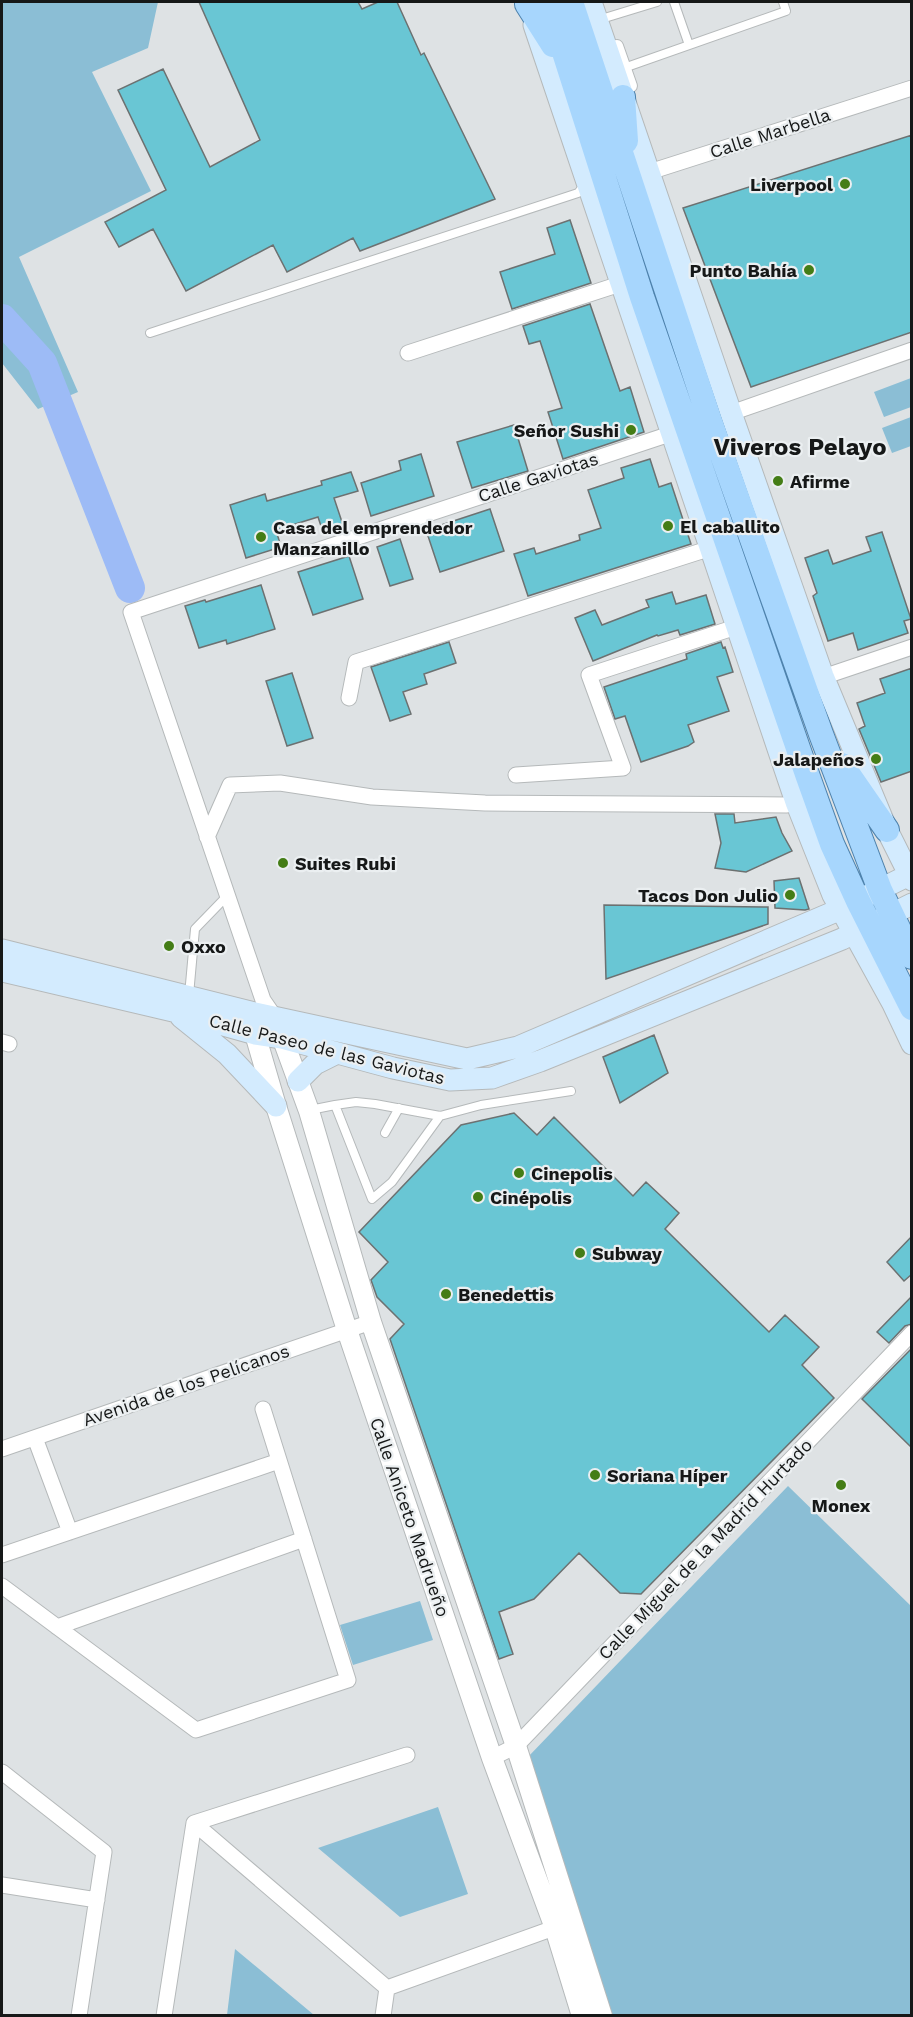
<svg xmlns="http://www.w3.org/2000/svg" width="913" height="2017" viewBox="0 0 913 2017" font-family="'Work Sans',sans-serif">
	<rect width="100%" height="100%" fill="#dee2e4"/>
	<!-- green -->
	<path fill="#8bbed5" d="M2,2H158L148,48L92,72L151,191L19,257L78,392L38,409L2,363Z
		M911,378V407L884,417L874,392Z
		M911,417V446L892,453L882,428Z
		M788,1486L911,1606V2015H612L528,1757Z
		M420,1601L433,1640L353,1665L340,1625Z
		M438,1807L468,1894L400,1917L318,1848Z
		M235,1949L314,2015H227Z"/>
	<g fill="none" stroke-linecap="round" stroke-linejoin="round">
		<!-- river -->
		<path stroke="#9dbbf6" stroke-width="30" d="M2,319L42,363L130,588"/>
	</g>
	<!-- building -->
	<path fill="#69c6d4" stroke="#6c7171" stroke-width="1.5" d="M199,2H358L362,9L378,2H397L421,55L424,53L495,199L360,251L353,238L287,272L273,245L186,291L153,229L119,247L105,222L166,190L118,90L163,69L210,167L260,140Z
		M912,135V332L751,387L683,208Z
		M570,220L591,283L512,309L500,272L555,254L547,228Z
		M590,304L620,391L630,387L644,432L563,459L548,412L562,408L540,341L529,344L523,326Z
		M514,425L528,471L472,488L457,442Z
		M421,454L434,496L371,516L361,483L401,470L399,461Z
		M650,459L659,487L671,483L691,544L528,596L514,554L534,548L536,554L580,540L579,535L601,528L588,490L624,478L621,468Z
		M351,472L358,491L334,498L344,528L324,535L318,517L276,530L281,547L246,558L230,505L265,494L267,501L322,485L321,481Z
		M490,509L504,551L440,572L426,530Z
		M882,532L911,619L904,621L908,633L858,650L853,633L828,641L813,596L817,593L805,558L828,550L833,564L871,551L866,537Z
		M400,539L413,579L390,586L377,547Z
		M349,556L363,599L313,615L298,572Z
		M261,585L275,629L227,644L226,640L199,648L185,606L205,600L206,602Z
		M672,592L676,604L706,595L715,624L680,635L678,630L658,636L657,635L593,661L575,618L595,610L602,625L649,607L646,600Z
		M449,642L456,663L424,674L427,684L403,692L411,714L390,721L371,667Z
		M721,642L723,648L725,647L733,672L717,677L729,711L688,725L694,742L688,746L641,762L625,716L615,719L604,687L687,659L686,654Z
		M912,668V771L881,782L859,729L865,726L857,703L885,693L880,679Z
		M292,673L313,738L287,746L266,681Z
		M715,814H734L735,823L776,817L782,833L792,851L746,872L715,868L721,843Z
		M799,878L809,909L805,910L775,908L774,881Z
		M604,905L768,907V924L606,979Z
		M654,1035L668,1073L620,1103L603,1057Z
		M514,1113L537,1135L554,1117L633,1196L646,1182L679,1213L665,1229L769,1332L785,1315L819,1347L802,1365L834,1398L641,1594L620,1593L579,1553L534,1599L499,1612L513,1654L499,1659L390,1339L404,1324L377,1297L371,1280L388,1262L359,1232L461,1125Z
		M912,1236V1274L904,1281L887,1262Z
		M912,1296V1324L905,1326L889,1343L877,1332Z
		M912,1348V1448L862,1399Z"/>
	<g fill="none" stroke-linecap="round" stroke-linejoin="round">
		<!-- service casing -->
		<g stroke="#b5b9ba" stroke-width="10">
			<path id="service" d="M674,2L689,45
				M598,20L657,2
				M621,69L786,11L783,2
				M150,333L578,193L585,184
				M189,995L195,929L227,896
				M310,1110L335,1105
				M440,1116L392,1182L372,1199L335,1105L356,1102L375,1104L440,1116L481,1105L571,1091
				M385,1133L399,1108"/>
		</g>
		<!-- pedestrian casing -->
		<g stroke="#b5b9ba" stroke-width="14">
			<path id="pedestrian" d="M617,46L631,86"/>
		</g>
		<!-- minor casing -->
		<g stroke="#b5b9ba" stroke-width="17">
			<path id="minor" d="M640,175L912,88
				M408,353L620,284
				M731,413L912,350
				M814,680L912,647
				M349,698L356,662L711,548
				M516,775L623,768L589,675L736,627
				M207,837L230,785L280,783L372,797L485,803L787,805L796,802
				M274,1016L263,1000L131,612L673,433
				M2,1042L9,1044
				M35,1438L70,1532
				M2,1449L371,1322
				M2,1555L279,1461
				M2,1586L196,1730L348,1680L263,1409
				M57,1627L304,1539
				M492,1758L516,1746L912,1333
				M2,1772L104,1852L79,2016
				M2,1885L97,1900
				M387,1988L194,1823L407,1755
				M387,1988L565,1924
				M164,2016L194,1823
				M383,2016L387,1988"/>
		</g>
		<!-- tertiary casing -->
		<g stroke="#b5b9ba" stroke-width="22">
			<path id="tertiary" d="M255,1019V1034L276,1106L347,1330L492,1758L555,1928L582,2016
				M278,1026L309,1111L371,1322L516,1746L602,2016"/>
		</g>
		<!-- secondary casing -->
		<g stroke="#b5b9ba" stroke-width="23">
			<path id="secondary" d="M591,2L731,413L823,676L887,830L912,880
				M534,25L796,802L833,895L893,1004L912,1044
				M2,950L255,1013L467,1059L518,1047L841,909L909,875
				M2,971L173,1011L255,1034L282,1038L393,1068L450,1080L492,1078L540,1061L842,939L912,904
				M181,1017L227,1054L276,1106
				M298,1081L315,1064L337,1053"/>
		</g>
		<!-- primary casing -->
		<g stroke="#4e82ac" stroke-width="26">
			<path id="primary" d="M548,2L642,297L808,777L832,844L858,901L912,1008
				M571,2L710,421L821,734L880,890L912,957
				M527,4L553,45
				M623,97L626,141
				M842,765L887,830"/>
		</g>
		<!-- service -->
		<use href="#service" stroke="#fff" stroke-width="8"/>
		<!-- pedestrian -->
		<use href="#pedestrian" stroke="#fff" stroke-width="12"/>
		<!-- minor -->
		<use href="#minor" stroke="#fff" stroke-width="15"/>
		<!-- tertiary -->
		<use href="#tertiary" stroke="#fff" stroke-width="20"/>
		<!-- secondary -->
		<use href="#secondary" stroke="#d3ebfe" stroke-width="21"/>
		<!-- primary -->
		<use href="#primary" stroke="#a7d6fd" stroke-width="24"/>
	</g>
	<!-- markers -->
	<g fill="#447d16" stroke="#ebeff1" stroke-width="2">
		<circle cx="845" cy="184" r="6"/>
		<circle cx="809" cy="270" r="6"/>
		<circle cx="631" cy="430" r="6"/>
		<circle cx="778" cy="481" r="6"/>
		<circle cx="668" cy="526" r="6"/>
		<circle cx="261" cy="537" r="6"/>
		<circle cx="876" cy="759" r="6"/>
		<circle cx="283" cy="863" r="6"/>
		<circle cx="790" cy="895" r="6"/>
		<circle cx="169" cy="946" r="6"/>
		<circle cx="519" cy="1173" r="6"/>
		<circle cx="478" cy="1197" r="6"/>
		<circle cx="580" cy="1253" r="6"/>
		<circle cx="446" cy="1294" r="6"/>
		<circle cx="595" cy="1475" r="6"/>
		<circle cx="841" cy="1485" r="6"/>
	</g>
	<g text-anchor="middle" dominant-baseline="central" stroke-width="4.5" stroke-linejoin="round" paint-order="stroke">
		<!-- street labels -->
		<g font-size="18" fill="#161818" stroke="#ebeff1">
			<text transform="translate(770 133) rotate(-18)">Calle Marbella</text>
			<text transform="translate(538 477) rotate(-18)">Calle Gaviotas</text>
			<text transform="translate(327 1049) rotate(14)">Calle Paseo de las Gaviotas</text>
			<text transform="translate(186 1385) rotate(-19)">Avenida de los Pelícanos</text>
			<text transform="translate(410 1517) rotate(71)">Calle Aniceto Madrueño</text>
			<text transform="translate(705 1549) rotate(-46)">Calle Miguel de la Madrid Hurtado</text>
		</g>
		<!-- poi labels -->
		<g font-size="18" font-weight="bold" fill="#161818" stroke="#ebeff1" text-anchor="start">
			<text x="833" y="184" text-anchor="end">Liverpool</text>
			<text x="797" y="270" text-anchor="end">Punto Bahía</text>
			<text x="619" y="430" text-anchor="end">Señor Sushi</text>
			<text x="790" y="481">Afirme</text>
			<text x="680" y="526">El caballito</text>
			<text x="273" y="527">Casa del emprendedor<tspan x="273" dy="21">Manzanillo</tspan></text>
			<text x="864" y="759" text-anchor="end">Jalapeños</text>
			<text x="295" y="863">Suites Rubi</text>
			<text x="778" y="895" text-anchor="end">Tacos Don Julio</text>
			<text x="181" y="946">Oxxo</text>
			<text x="531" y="1173">Cinepolis</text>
			<text x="490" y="1197">Cinépolis</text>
			<text x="592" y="1253">Subway</text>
			<text x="458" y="1294">Benedettis</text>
			<text x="607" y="1475">Soriana Híper</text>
			<text x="841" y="1505" text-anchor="middle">Monex</text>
		</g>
		<!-- district labels -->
		<g font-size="24" font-weight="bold" fill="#161818" stroke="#ebeff1">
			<text x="800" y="447">Viveros Pelayo</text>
		</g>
	</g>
	<!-- border -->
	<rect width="913" height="2017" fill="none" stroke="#161818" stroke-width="6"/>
</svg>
